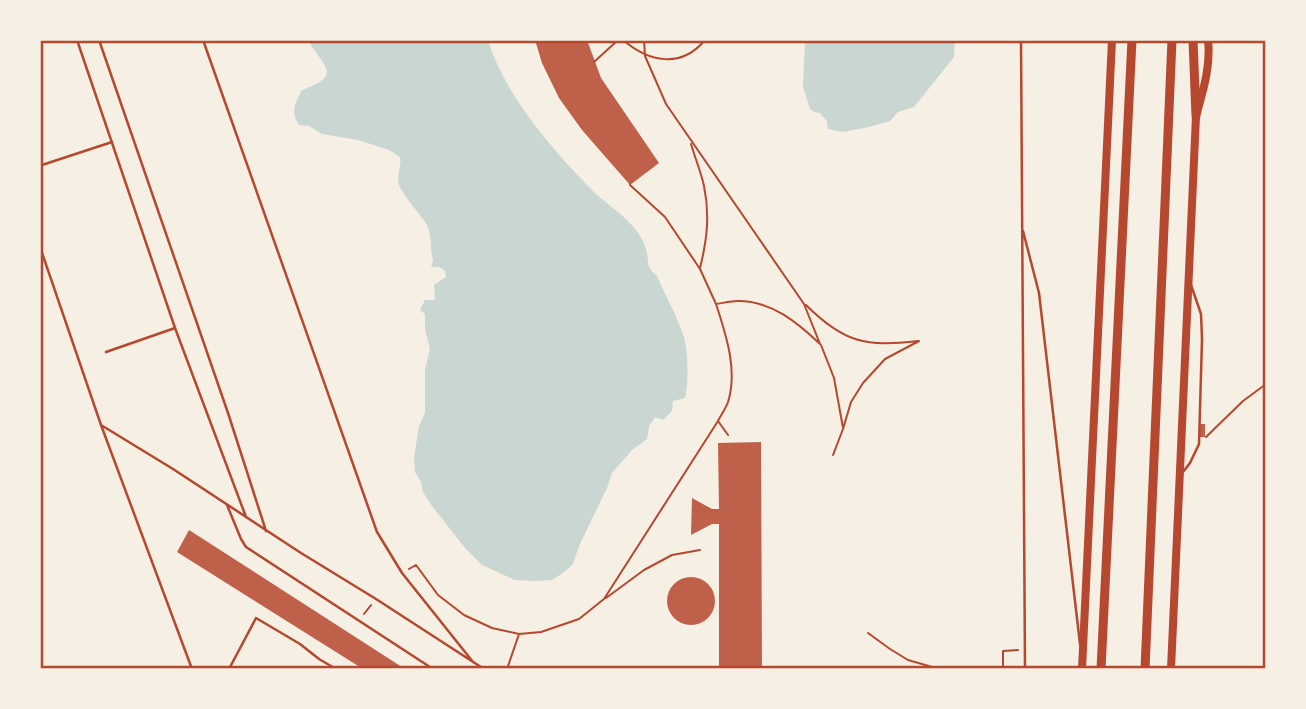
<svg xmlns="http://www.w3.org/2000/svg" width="1306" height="709" viewBox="0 0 1306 709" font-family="Jost,sans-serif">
	<rect width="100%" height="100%" fill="#f6efe4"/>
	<!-- water -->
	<path fill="#c9d6d2" d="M308,40H488C505,96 554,152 595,193C608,205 624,215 635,229C640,234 646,246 647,253C649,265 646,266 657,276C665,295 678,318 684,337C688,354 689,382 685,398L673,401L672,411L663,420L655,417L649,426L647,439L632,450L612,473L607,488L579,546L573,564L563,573L552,580L536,581L515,580L482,565L465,548L432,506L423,492L421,482L415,472L414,457L419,426L425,413V370L430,349L425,329V314L420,310L425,300H435L434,285L446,277C446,267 439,267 431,267L433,261C430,250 432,237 428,227C421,214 405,199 399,185C396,175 402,166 400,157L389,150L358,140L322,134L309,126L299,125C290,112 295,103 302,90C345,75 322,66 308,40Z
		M805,40H955L954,57L914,107L898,112L890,121L869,127L843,132L828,129L827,121L820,113L814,112L810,109L803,87Z"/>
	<!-- building -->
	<path fill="#bf614a" d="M535,40H587L601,78L659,163L630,185L582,130L559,98L542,63Z
		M1200,424H1205V437H1200Z
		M761,442L762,669H719V524H712L691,535L692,498L712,509H719L718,443Z
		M189,530L405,669H363L177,552Z
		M667 601a24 24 0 1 1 48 0a24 24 0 1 1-48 0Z"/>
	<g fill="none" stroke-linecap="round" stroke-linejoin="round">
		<!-- path -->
		<path stroke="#b5482f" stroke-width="2" d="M623,40C649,62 681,69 705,40
			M594,62L618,40
			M691,144C695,158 701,172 704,186C710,215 707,240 700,268
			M630,185L665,217L700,269L716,304C723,303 731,301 738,301C772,301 798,323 820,344L804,304L666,104L645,56L644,40
			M716,304C726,335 738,370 728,402C726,408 721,415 718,421L728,435
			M806,305C844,343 866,347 918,341
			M821,345L834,378L843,428
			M1206,437L1243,401L1266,384
			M833,455L843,429L851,402L863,383L885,359L919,341
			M409,569L416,565L438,595L464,615L492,628L519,634L541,632L579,619L604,599L718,421
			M606,598L644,570L672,555L700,550
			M364,614L371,605
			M868,633L890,649L908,660L939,669
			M507,669L519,634
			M1003,669V651L1018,650"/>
		<!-- service -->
		<path stroke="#b5482f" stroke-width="2.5" d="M77,40L175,328L246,517
			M99,40L228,413L266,531
			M203,40L377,532L402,573L473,662
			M1021,40L1025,669
			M42,165L112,142
			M1023,231L1039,293L1080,644
			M40,247L101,425L192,669
			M106,352L175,328
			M101,425L173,469L301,553L376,599L484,669
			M1183,472L1190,463L1199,444L1202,339L1201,314L1191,285
			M227,505L241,539L246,547L433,669
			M229,669L256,618L300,644L319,659L336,669"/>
		<!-- primary -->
		<path stroke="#b5482f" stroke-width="8" d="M1082,669L1112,40
			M1171,669L1196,116C1203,91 1211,66 1208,40"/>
		<!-- motorway -->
		<path stroke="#b5482f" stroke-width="9" d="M1193,40L1196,116
			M1101,669L1132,40
			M1145,669L1172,40"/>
	</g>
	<!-- border -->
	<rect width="1306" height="709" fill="none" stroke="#f6efe4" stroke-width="84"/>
	<rect x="42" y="42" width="1222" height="625" fill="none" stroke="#b5482f" stroke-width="2.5"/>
</svg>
